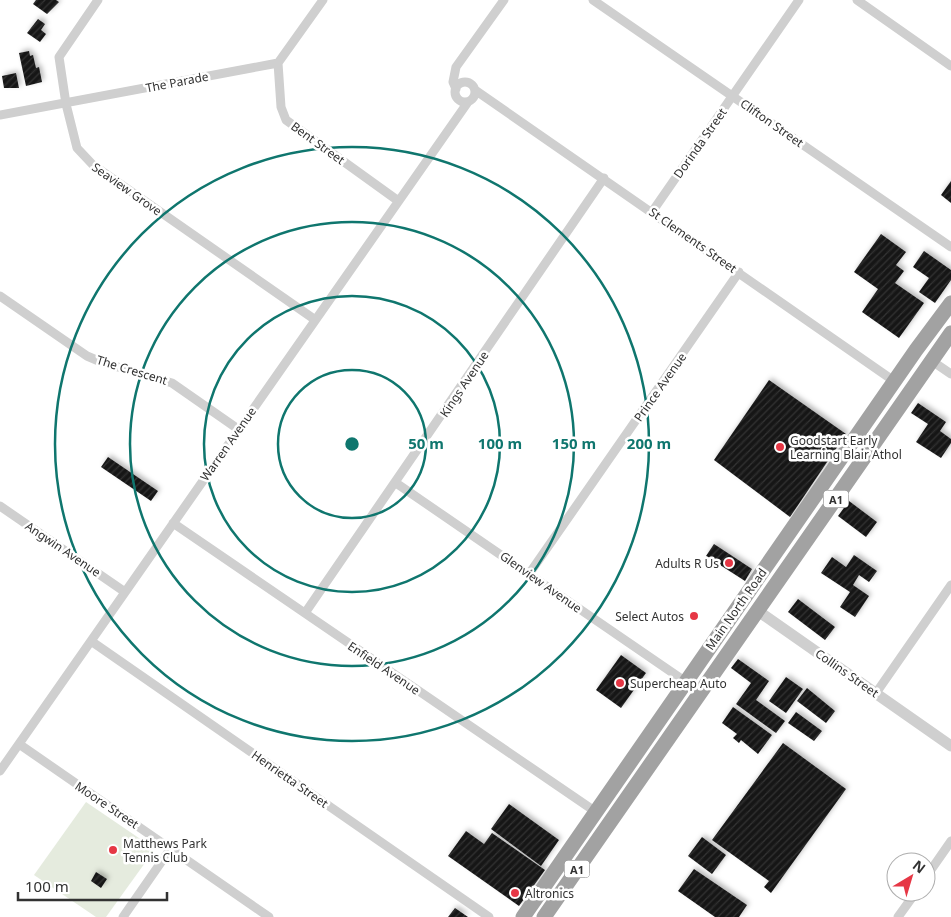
<svg xmlns="http://www.w3.org/2000/svg" width="951" height="917" viewBox="0 0 951 917" font-family="'Noto Sans',sans-serif">
	<defs>
		<pattern id="building-hatch" width="6" height="6" patternUnits="userSpaceOnUse" patternTransform="scale(1.25)"><rect width="6" height="6" fill="#191919"/><path d="M-1 1l2-2M0 6l6-6M5 7l2-2" fill="none" stroke="#323232"/></pattern>
		<filter id="shadow"><feDropShadow dx="2.5" dy="-2.5" stdDeviation="2.5" flood-color="#0004"/></filter>
	</defs>
	<rect width="100%" height="100%" fill="#fff"/>
	<!-- park -->
	<path fill="#e5ebde" d="M86,802L155,849L106,917H96L34,875Z"/>
	<!-- building -->
	<path fill="url(#building-hatch)" filter="url(#shadow)" d="M36,0H56L59,2L47,14L33,4Z
		M38,19L45,24L41,30L46,34L40,42L27,33Z
		M29,51L30,56L33,55L36,68L39,67L42,82L26,86L19,53Z
		M16,73L19,88H4L2,76Z
		M951,181V203L941,195Z
		M881,234L906,252L896,265L904,271L895,283L924,303L899,338L862,312L878,289L854,272Z
		M924,251L951,270V280L935,303L919,292L929,278L913,267Z
		M769,380L846,434L790,517L714,460Z
		M918,403L946,422L940,431L951,439V443L941,458L916,442L928,424L911,413Z
		M108,457L158,491L151,501L101,467Z
		M849,501L877,522L866,537L838,516Z
		M714,544L752,569L745,581L706,556Z
		M854,555L877,571L869,582L859,575L853,585L869,596L855,617L840,607L850,592L821,573L832,557L846,567Z
		M798,599L835,627L825,640L788,612Z
		M621,655L646,673L621,708L596,690Z
		M738,659L769,681L756,700L785,721L776,733L736,704L751,683L731,668Z
		M786,677L803,689L786,713L769,701Z
		M807,688L835,711L826,723L797,701Z
		M733,707L772,735L758,754L741,740L739,743L733,738L737,734L722,723Z
		M796,712L822,731L814,741L788,723Z
		M783,743L846,789L771,893L764,887L769,881L712,840Z
		M509,804L559,840L541,866L491,829Z
		M466,831L484,844L492,833L545,870L519,906L448,856Z
		M702,837L726,855L712,874L688,856Z
		M694,869L747,905L739,917H715L678,891Z
		M96,872L107,879L101,888L91,881Z
		M455,908L468,917H448Z"/>
	<g fill="none" stroke-linecap="round" stroke-linejoin="round">
		<!-- minor -->
		<path stroke="#cfcfcf" stroke-width="9" d="M98,0L59,57L66,104L77,148L93,165L314,319
			M593,0L951,247
			M857,0L951,66
			M278,63L281,107L286,120L397,200
			M455 92a10 10 0 1 1 20 0a10 10 0 1 1-20 0Z
			M456,89L453,82L456,67L504,0
			M475,90L894,381
			M0,115L278,63L323,0
			M652,212L799,0
			M0,296L87,356L101,362L172,383L238,429
			M932,361L951,374
			M396,483L686,682
			M0,506L125,592
			M173,523L596,812
			M529,574L739,272
			M305,613L604,178
			M91,641L489,917
			M876,693L951,585
			M19,744L269,917
			M0,771L468,102
			M926,877L951,841
			M123,917L171,848
			M898,917L916,892"/>
		<!-- tertiary -->
		<path stroke="#cfcfcf" stroke-width="11" d="M758,611L951,746"/>
		<!-- trunk -->
		<path stroke="#a2a2a2" stroke-width="15" d="M523,917L916,350L951,303
			M544,917L951,333"/>
	</g>
	<!-- distance rings -->
	<g fill="none" stroke="#0f766e" stroke-width="2.5">
		<circle cx="352" cy="444" r="74"/>
		<circle cx="352" cy="444" r="148"/>
		<circle cx="352" cy="444" r="222"/>
		<circle cx="352" cy="444" r="297"/>
	</g>
	<!-- markers -->
	<g fill="#e63745" stroke="#fff" stroke-width="2">
		<circle cx="780" cy="447" r="5"/>
		<circle cx="729" cy="563" r="5"/>
		<circle cx="694" cy="616" r="5"/>
		<circle cx="620" cy="683" r="5"/>
		<circle cx="113" cy="850" r="5"/>
		<circle cx="515" cy="893" r="5"/>
	</g>
	<g text-anchor="middle" dominant-baseline="central" stroke-width="5" stroke-linejoin="round" paint-order="stroke">
		<!-- shield labels -->
		<g fill="#fff" stroke="#707070" stroke-width="1">
			<rect x="823.5" y="490.5" width="25" height="17" rx="4"/>
			<rect x="564.5" y="860.5" width="25" height="17" rx="4"/>
		</g>
		<g font-size="11" font-weight="bold" fill="#323232">
			<text x="836" y="499">A1</text>
			<text x="577" y="869">A1</text>
		</g>
		<!-- street labels -->
		<g font-size="12" fill="#323232" stroke="#fff">
			<text transform="translate(177 82) rotate(-11)">The Parade</text>
			<text transform="translate(772 123) rotate(35)">Clifton Street</text>
			<text transform="translate(318 143) rotate(36)">Bent Street</text>
			<text transform="translate(700 143) rotate(-55)">Dorinda Street</text>
			<text transform="translate(127 189) rotate(35)">Seaview Grove</text>
			<text transform="translate(693 240) rotate(35)">St Clements Street</text>
			<text transform="translate(132 370) rotate(17)">The Crescent</text>
			<text transform="translate(464 384) rotate(-56)">Kings Avenue</text>
			<text transform="translate(660 387) rotate(-55)">Prince Avenue</text>
			<text transform="translate(228 444) rotate(-55)">Warren Avenue</text>
			<text transform="translate(63 549) rotate(34)">Angwin Avenue</text>
			<text transform="translate(541 582) rotate(35)">Glenview Avenue</text>
			<text transform="translate(736 609) rotate(-55)">Main North Road</text>
			<text transform="translate(384 668) rotate(34)">Enfield Avenue</text>
			<text transform="translate(847 673) rotate(35)">Collins Street</text>
			<text transform="translate(290 779) rotate(35)">Henrietta Street</text>
			<text transform="translate(107 805) rotate(34)">Moore Street</text>
		</g>
		<!-- poi labels -->
		<g font-size="12" fill="#323232" stroke="#fff" text-anchor="start">
			<text x="790" y="440">Goodstart Early<tspan x="790" dy="14">Learning Blair Athol</tspan></text>
			<text x="719" y="563" text-anchor="end">Adults R Us</text>
			<text x="684" y="616" text-anchor="end">Select Autos</text>
			<text x="630" y="683">Supercheap Auto</text>
			<text x="123" y="843">Matthews Park<tspan x="123" dy="14">Tennis Club</tspan></text>
			<text x="525" y="893">Altronics</text>
		</g>
	</g>
	<circle cx="352" cy="444" r="8" fill="#0f766e" stroke="#fff" stroke-width="2.5"/>
	<g font-size="15" text-anchor="middle" font-weight="bold" fill="#0f766e" stroke="#fff" stroke-width="5" stroke-linejoin="round" paint-order="stroke">
		<text x="426" y="449">50 m</text>
		<text x="500" y="449">100 m</text>
		<text x="574" y="449">150 m</text>
		<text x="649" y="449">200 m</text>
	</g>
	<!-- north arrow -->
	<g transform="translate(911 877) rotate(38)"><circle r="24" fill="#ffffff" stroke="#adadad"/>
	<path d="M0-4L9 19L0 12L-9 19Z" fill="#e63745"/>
	<text y="-8" font-size="14" font-weight="bold" text-anchor="middle" fill="#323232">N</text>
	</g>
	<!-- scale -->
	<path d="M18 892v8h149v-8" fill="none" stroke="#323232" stroke-width="2.5"/>
	<text x="25" y="892" font-size="15" fill="#323232" stroke="#ffffff" stroke-width="4" paint-order="stroke">100 m</text>
</svg>
